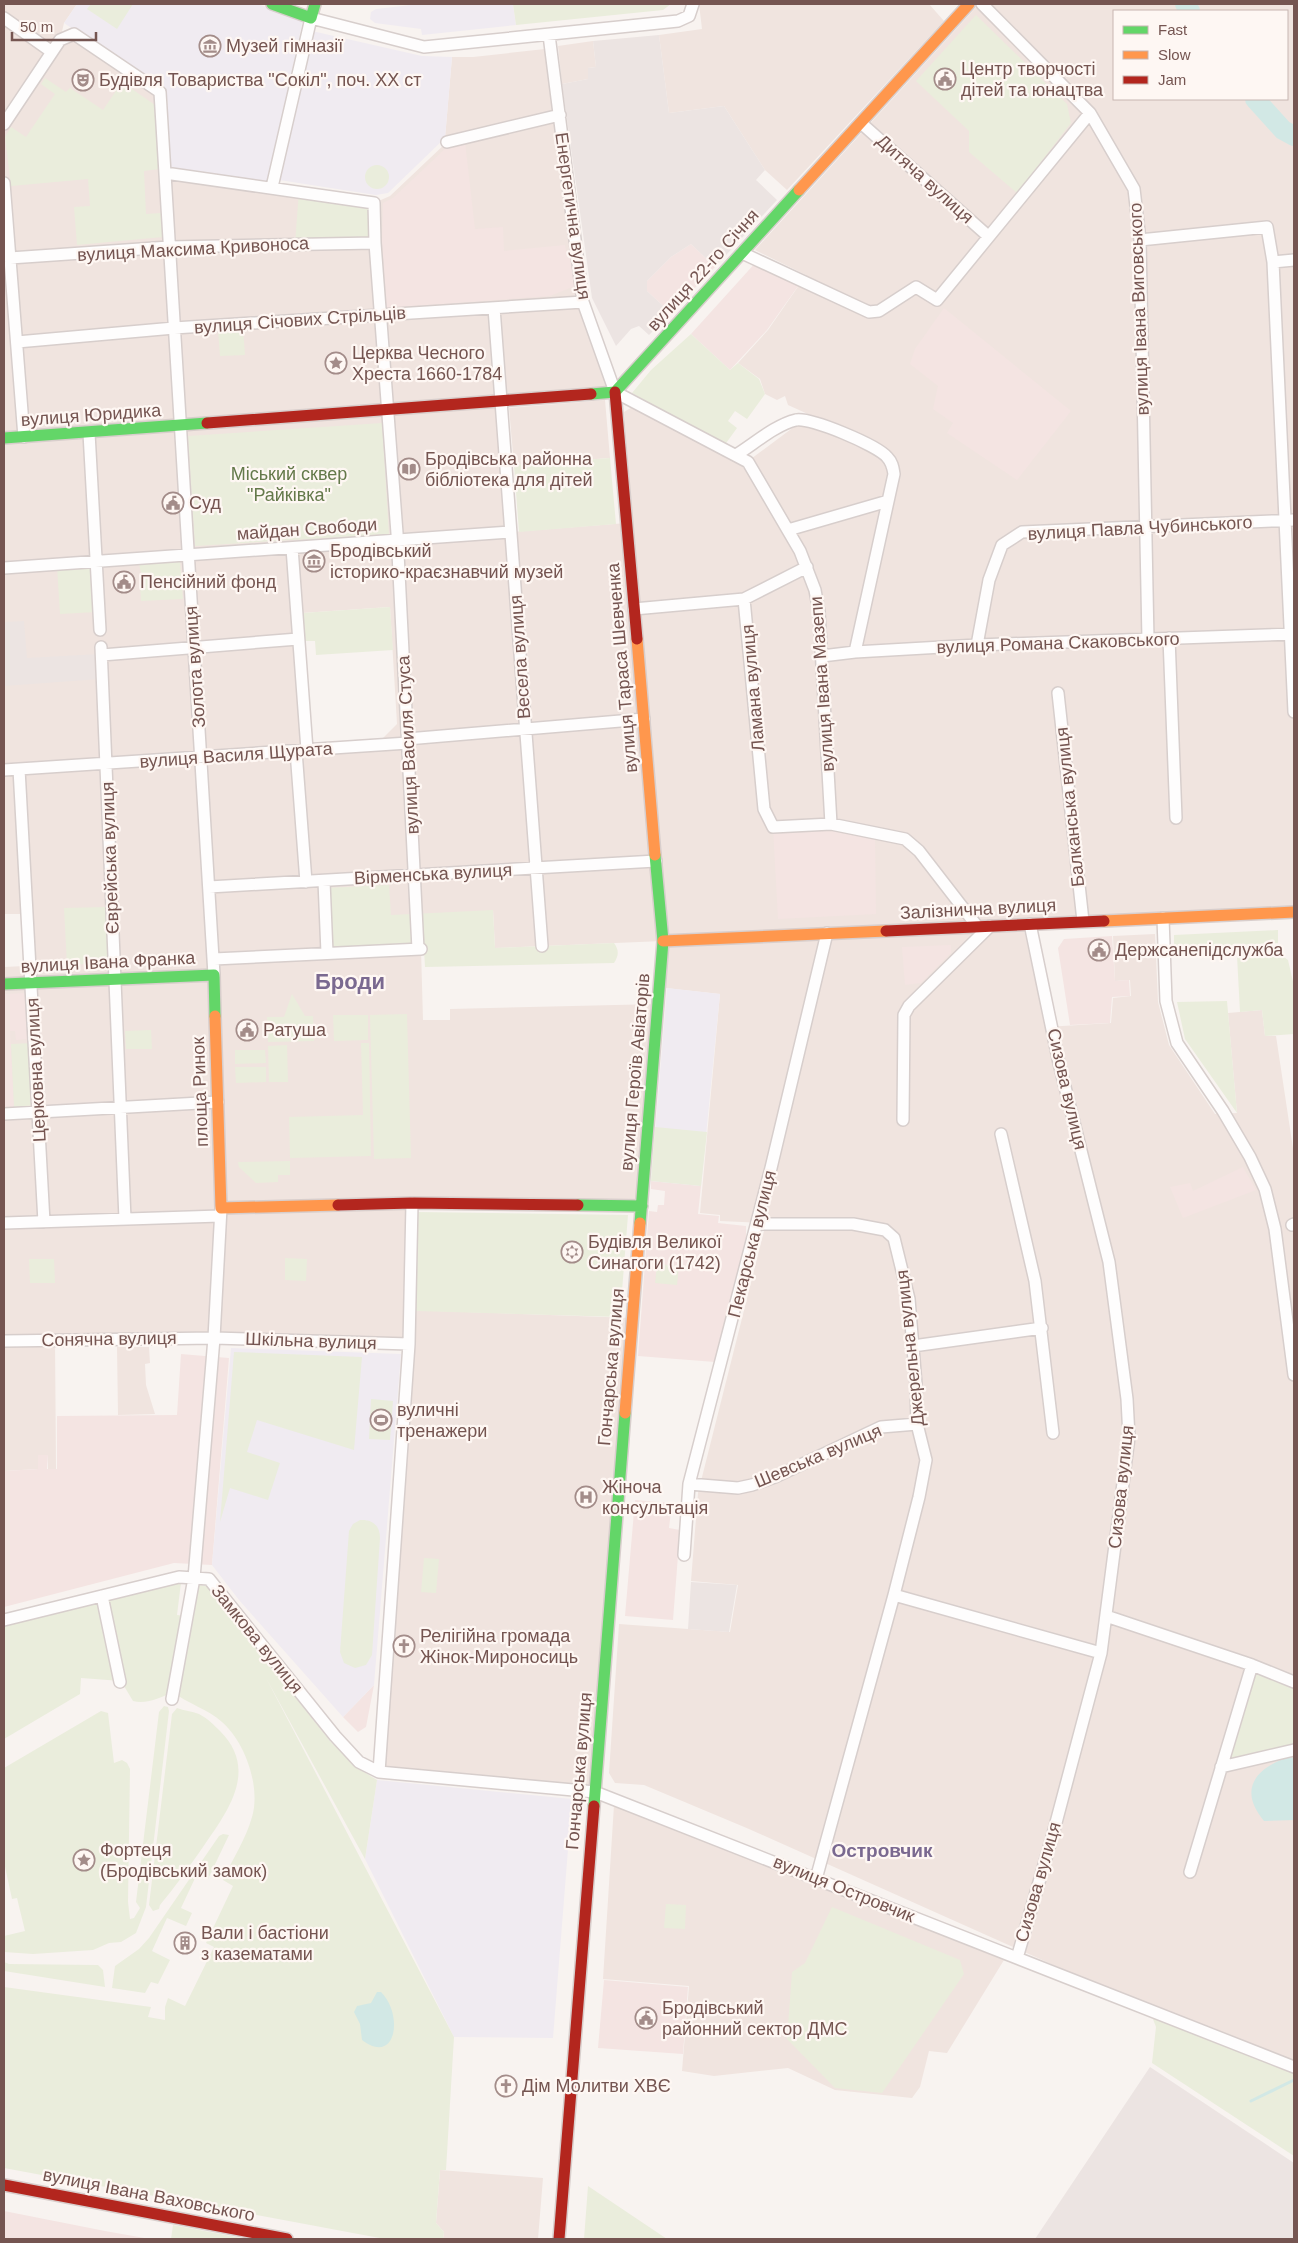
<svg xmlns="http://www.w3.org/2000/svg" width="1298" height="2243" viewBox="0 0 1298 2243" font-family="Arial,sans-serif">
	<rect width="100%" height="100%" fill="#f8f3f0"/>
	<!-- residential -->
	<path fill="#f0e4df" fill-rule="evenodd" d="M4,4H77L64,23L60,40L67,35L156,89L165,173L374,203L390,196L447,142L560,115L583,302L615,392L501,401L511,532L627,523L663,941L495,948L493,910L421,949L423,1020H450V1009L658,1004L642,1206L412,1203L410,1310L633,1318L595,1792L379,1772L408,1344L55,1340L56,1469H48V1455H38V1469L4,1471V967L25,966L23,914H4ZM390,607L397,724L383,738L312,743L302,613Z
		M699,4H929L944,21L787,190L765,170L724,106L669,113L659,35L702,29Z
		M979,4H1181L1186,11H1114V99H1250L1281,133L1294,141V908L667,937L624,412L634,406L744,464L810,415L788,405L785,396L777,400L765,394L760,379L738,363L768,330L806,275L755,250Z
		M1191,4H1294V131L1285,125L1261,99H1287V11H1197Z
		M593,41L596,67L588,68V79L562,84L558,46Z
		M545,49L552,111L445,138L452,57H473Z
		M605,400L610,458L514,465L509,408Z
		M1024,930L1046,1027L1111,1023L1113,998L1131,996L1130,980L1115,981L1113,936L1155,934L1158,1002L1169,1045L1215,1114L1237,1113L1228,1013L1262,1010L1265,1036H1276L1294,1155V2062L1116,1993L749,1829L644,1785L615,1783L609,1773L619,1624L730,1632L738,1585L691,1581L698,1493L766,1223L720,1221V1215L700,1213L720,994L665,988L669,944Z
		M117,1347H149L150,1363L145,1364L146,1385L155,1414L118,1415Z
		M614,1805L1004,1960L947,2053L929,2051L920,2087L912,2098L835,2090L788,2068L714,2076L682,2071L689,1986L603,1979Z
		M440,2170L543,2178L538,2239H443L444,2232L436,2223Z"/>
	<!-- commercial -->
	<path fill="#f4e4e2" d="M465,142L475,229L503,227L504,251L565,245L567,257H571L575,286L550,296L386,308L382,240L383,203L393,198L448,146Z
		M691,244L715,267L671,313L647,291V281L671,257Z
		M757,261L801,282L767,330L730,370L691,334Z
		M944,308L1071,411L1017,480L947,433L953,423L933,409L938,386L910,364L915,349Z
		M831,824L875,833L876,914L778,919L773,827Z
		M1112,936L1115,981L1129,980L1130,996L1112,997L1110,1023L1070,1025L1058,948L1064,939Z
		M951,945V953L921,983L905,985L902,947Z
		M27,993L29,1039L16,1040L15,1031H10L14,1107H4V994Z
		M1243,1167L1256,1190L1183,1218L1170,1187L1190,1183L1193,1191Z
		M651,1181L701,1186L698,1214L719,1216L718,1223L746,1226V1241L715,1362L638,1356L649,1211L657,1212L658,1205H664L665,1191L651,1189Z
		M181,1354L229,1358L212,1565L174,1563L4,1607V1471L38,1469V1455H48L47,1469H57V1416L177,1415Z
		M635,1500L672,1503L669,1528L680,1530L673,1620L625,1616Z
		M374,1685L366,1727L358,1732L343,1717Z
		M604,1980L688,1987L683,2054L598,2048Z
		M4,2211L105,2231L150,2239H4Z"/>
	<!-- industrial -->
	<path fill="#ece4e2" d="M659,35L669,113L724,106L765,170L756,180L777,200L715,267L691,244L671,257L647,281V291L671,313L649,335L639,326L631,329L616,346L592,298L562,84L588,79V68L596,67L593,41Z
		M24,621L27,658L99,654L100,679L4,686V622Z
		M691,1582L737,1585L729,1632L688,1629Z
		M1150,2067L1294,2163V2239H1035Z"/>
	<!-- education -->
	<path fill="#f0ebf1" d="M77,4H257L303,19L268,182L171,169L167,97L164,91L64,23Z
		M420,4H513L516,25L422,35L421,29L375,23L370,19L371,12L376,9Z
		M312,31L422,56L452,57L445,138L388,193L376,195L279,180Z
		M667,988L720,994L701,1186L651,1181Z
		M231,1348L401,1354L374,1685L343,1717L239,1600L212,1565Z
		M377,1780L572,1799L553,2038L454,2037L365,1859Z"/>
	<!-- green -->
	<path fill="#eaeddc" d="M91,4H133L117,29L87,9Z
		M513,4H671L663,10L516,25Z
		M976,15L1067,104L1071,123L1017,193L969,152V131L916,81Z
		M45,78L66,92L70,88L103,110L122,82L155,105L159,169L144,171L146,214L161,213L163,237L77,245L74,207L90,206L88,179L11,186L5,137L11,127L26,137L55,94L41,84Z
		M1250,99H1259L1284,126L1294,132V141L1281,133Z
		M365 177a12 12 0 1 1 24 0a12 12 0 1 1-24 0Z
		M299,191L374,203L375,243H295Z
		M243,328L245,355L220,356L218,330Z
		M691,334L730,370L738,363L759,379L765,394L747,419L735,411L728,421L737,428L724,446L632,393L651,370Z
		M382,423L389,534L195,546L188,436Z
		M610,458L616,524L519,532L514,465Z
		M180,561L183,599L141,601L140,584L142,577L139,564Z
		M93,564L96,612L60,614L57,566Z
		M390,607L393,650L316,655L315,641H304L302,613Z
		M389,885L391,915L493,910L495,948L614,943C619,950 619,955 614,963L425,967L424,950L327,953L324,888Z
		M106,907L108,963L67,965L64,908Z
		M1278,930V943L1174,948V935Z
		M1280,954L1288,960L1294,986V1034L1265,1036L1262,1010L1240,1012L1237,956Z
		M292,994L305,1016H313L314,1041L268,1042L267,1017H284Z
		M1227,1001L1237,1113L1185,1039L1177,1002Z
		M407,1014L411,1158L374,1159L370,1015Z
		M368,1015V1040L334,1041L333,1015Z
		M151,1030L152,1049H126L125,1031Z
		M32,1043L35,1105L14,1107L11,1044Z
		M361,1043H369L371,1156L290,1158L289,1117L363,1115Z
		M287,1045L288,1082H269L268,1046Z
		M235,1050H265L266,1063L235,1064Z
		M235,1067H266V1082L236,1083Z
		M655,1127L707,1132L701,1186L651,1181Z
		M290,1161V1175H278V1182L256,1183L239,1167L238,1162Z
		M417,1212L628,1215L620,1317L416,1311Z
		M285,1258L307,1259L306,1281L285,1280Z
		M29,1259H54L55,1283H30Z
		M657,1264L679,1266L677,1285L655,1283Z
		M234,1352L362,1357L354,1450L257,1420L247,1452L280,1463L268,1500L230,1488L220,1522Z
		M371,1399L393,1401L390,1440L369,1439Z
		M360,1520C372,1519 380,1525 380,1538L372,1655L366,1665L355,1668L344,1663L340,1652L349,1531L353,1524Z
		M424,1558L439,1559L436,1593L421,1592Z
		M181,1583L177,1615L186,1616L198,1585L207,1586L330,1741L356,1767L377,1780L365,1859L266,1678L454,2037L446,2170H440L436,2223L444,2232L443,2239H385L4,2168V1987L151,2007L148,2017L165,2020V2007L168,1998L185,2006L214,1947L206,1943L233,1886L223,1880C232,1860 246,1839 252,1817C261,1787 245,1742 222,1722C208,1709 188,1704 173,1692C162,1697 146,1705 133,1701L121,1681L81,1678L80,1694L4,1739V1626Z
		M1254,1670L1294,1686V1747L1226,1762Z
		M164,1706L168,1707L169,1711L146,1907L136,1933L121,1942L109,1943L93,1950L33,1954L4,1952V1936L25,1931L17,1898L12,1899L4,1862V1768L101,1711L108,1713L114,1763L122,1760L127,1763L130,1769L128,1902L130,1919L134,1918L140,1908L136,1902L159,1712Z
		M177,1708C184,1711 192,1711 199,1714C207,1718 214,1725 220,1731C259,1770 228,1811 203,1847C189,1867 176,1886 160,1905L159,1909L153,1911L149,1905L172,1714Z
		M223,1834L229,1835L208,1879L197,1874L181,1908L192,1913L186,1926L167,1918L152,1951L170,1960L158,1984L151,1982L145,1993L112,1988L115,1966L139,1949L149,1938L219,1836Z
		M666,1904L686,1905L685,1929L664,1928Z
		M832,1907L960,1960L964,1974L882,2093L835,2088L787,2039L792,1972L805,1963Z
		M4,1962L9,1964L98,1965L103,1970L105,1987L4,1971Z
		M1151,2014L1294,2071V2156L1152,2063L1156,2027Z
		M588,2186L667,2239H584Z
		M173,2225L247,2239H171Z"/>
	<!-- water -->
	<path fill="#d2e8e5" d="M1289,1757L1294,1758V1820L1264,1821C1238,1790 1255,1768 1289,1757Z
		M377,1992H381C404,2015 396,2066 362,2040L360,2024L354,2012L357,2006L371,2003Z"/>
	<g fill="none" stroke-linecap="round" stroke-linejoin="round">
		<!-- stream -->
		<path stroke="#d2e8e5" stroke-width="3" d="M1251,2101L1294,2080"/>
		<!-- river -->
		<path stroke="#d2e8e5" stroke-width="20" d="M1185,4L1190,11
			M1255,99L1283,130L1294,136"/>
		<!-- street casing -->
		<g stroke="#d7cecc" stroke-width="14">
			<path id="street" d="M982,4L1090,113L1134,189L1140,240L1148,640
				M4,18L52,52
				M549,35L583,302L615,392L748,462L800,551L815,590L819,612L831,824L905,839L919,851L977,926
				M861,123L988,236
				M4,124L60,40L74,34L160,92L214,975
				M447,142L560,115
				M165,173L374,203L375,243L397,533L418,949
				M4,183L24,437
				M272,187L311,18L424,47L678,21L689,16L693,4
				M1140,240L1267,227L1273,262L1294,712
				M742,253L869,312L879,311L916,287L937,300L1090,113
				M4,255L10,258L169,247L375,243
				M1273,262L1294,260
				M494,308L542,946
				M17,342L174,328L583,302
				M89,433L100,630
				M736,455C754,444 775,425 796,420C810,417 877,445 887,457C892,462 893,467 894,474L855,652
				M788,530L888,501
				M292,548L307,750
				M4,568L510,532
				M744,599L807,567
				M634,609L744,599L764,809L773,827L831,824
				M1169,638L1176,818
				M977,645L989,580L1002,545L1022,532L1294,520
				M101,647L125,1219
				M102,655L298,639
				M822,656L855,652L977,645L1294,634
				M1058,693L1083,921
				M407,739L644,719
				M296,751L306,882
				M19,769L44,1222
				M4,770L408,743
				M324,881L327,953
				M209,887L656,861
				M1163,918L1166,1001L1177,1043L1223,1111L1250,1157L1265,1189L1275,1229L1294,1375
				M214,959L421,949
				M4,1114L218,1102
				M903,1120L904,1015L909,1006L990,926
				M1001,1134L1035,1281L1053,1433
				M221,1208L214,1338L194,1578L209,1579L335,1736L359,1762L379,1772L595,1792L1294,2067
				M4,1223L220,1216
				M757,1224H853L885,1230L894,1238L909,1299L916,1384L917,1424L926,1460L919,1497L894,1595L816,1879
				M1292,1225L1294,1224
				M4,1341L214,1338L409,1344
				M913,1346L1042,1328
				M689,1484L738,1488L752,1485L775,1477L881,1427L917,1424
				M684,1555L689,1484L771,1168L827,933
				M894,1595L1101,1653
				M102,1596L120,1682
				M1106,1616L1252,1665L1294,1682
				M4,1620L179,1577L194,1578L172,1699
				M1221,1767L1294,1750
				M379,1772L409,1344L412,1203
				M1190,1872L1252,1665
				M1017,1958L1053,1834L1101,1653L1129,1437L1127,1399L1109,1262L1059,1063L1030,924"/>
		</g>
		<!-- fast casing -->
		<g stroke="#d8cecc" stroke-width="14">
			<path id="fast" d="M272,4L311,18L315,4
				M591,394L615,392L799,190
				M4,438L207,423
				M4,984L214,975L215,1016
				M578,1205L642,1206
				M640,1223L663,941L655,855
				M594,1806L625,1413"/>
		</g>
		<!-- slow casing -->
		<g stroke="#d8cecc" stroke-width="14">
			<path id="slow" d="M799,190L969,4
				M637,639L655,855
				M1104,921L1294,912
				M663,941L886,931
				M215,1016L221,1208L338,1205
				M625,1413L640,1223"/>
		</g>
		<!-- jam casing -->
		<g stroke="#d8cecc" stroke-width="14">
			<path id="jam" d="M615,392L637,639
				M207,423L591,394
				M886,931L1104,921
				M338,1205L412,1203L578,1205
				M4,2185L287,2239
				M559,2239L594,1806"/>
		</g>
		<!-- street -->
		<use href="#street" stroke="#fefdfd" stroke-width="11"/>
		<!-- fast -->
		<use href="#fast" stroke="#63d668" stroke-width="11"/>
		<!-- slow -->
		<use href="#slow" stroke="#ff974d" stroke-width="11"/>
		<!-- jam -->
		<use href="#jam" stroke="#b3261e" stroke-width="11"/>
	</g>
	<!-- icons -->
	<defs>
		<g id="museum-ring" transform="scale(1.125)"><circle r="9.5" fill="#fef7f3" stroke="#a38c89" stroke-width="1.5"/><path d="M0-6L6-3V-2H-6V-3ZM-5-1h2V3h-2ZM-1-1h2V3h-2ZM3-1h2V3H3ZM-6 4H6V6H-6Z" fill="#a38c89"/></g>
		<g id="civic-ring" transform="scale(1.125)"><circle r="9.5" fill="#fef7f3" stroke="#a38c89" stroke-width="1.5"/><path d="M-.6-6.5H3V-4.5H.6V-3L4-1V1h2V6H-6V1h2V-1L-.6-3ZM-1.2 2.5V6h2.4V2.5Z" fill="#a38c89"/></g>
		<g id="theatre-ring" transform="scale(1.125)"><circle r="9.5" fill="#fef7f3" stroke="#a38c89" stroke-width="1.5"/><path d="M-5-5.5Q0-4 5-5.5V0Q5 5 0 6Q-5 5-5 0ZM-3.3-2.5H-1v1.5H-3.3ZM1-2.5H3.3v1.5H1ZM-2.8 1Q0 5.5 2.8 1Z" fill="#a38c89"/></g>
		<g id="sight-ring" transform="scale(1.125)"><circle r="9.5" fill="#fef7f3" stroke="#a38c89" stroke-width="1.5"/><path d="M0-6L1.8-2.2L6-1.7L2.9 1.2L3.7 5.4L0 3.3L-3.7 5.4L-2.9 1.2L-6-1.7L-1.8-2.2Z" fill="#a38c89"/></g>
		<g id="library-ring" transform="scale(1.125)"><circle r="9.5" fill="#fef7f3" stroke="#a38c89" stroke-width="1.5"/><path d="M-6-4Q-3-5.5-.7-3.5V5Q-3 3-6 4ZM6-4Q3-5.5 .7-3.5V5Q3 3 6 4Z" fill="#a38c89"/></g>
		<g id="synagogue-ring" transform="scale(1.125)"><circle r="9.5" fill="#fef7f3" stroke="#a38c89" stroke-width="1.5"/><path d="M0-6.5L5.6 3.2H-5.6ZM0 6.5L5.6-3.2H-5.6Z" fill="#a38c89"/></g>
		<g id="stadium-ring" transform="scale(1.125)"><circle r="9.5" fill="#fef7f3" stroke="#a38c89" stroke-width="1.5"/><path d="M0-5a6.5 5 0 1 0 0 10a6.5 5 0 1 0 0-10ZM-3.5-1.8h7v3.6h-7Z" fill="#a38c89"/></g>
		<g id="hospital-ring" transform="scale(1.125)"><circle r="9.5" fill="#fef7f3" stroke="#a38c89" stroke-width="1.5"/><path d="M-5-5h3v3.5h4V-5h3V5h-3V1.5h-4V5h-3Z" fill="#a38c89"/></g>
		<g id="church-ring" transform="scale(1.125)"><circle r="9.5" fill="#fef7f3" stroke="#a38c89" stroke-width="1.5"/><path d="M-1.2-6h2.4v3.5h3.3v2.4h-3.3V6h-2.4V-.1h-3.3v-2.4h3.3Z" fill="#a38c89"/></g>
		<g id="building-ring" transform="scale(1.125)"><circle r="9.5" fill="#fef7f3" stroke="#a38c89" stroke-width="1.5"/><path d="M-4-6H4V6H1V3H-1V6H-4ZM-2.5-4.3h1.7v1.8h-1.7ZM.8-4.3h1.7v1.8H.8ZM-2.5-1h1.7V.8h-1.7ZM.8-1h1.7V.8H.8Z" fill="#a38c89"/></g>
	</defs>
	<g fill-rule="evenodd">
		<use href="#museum-ring" x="210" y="46"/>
		<use href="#civic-ring" x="945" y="79"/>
		<use href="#theatre-ring" x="83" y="80"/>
		<use href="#sight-ring" x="336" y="363"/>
		<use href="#library-ring" x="409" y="469"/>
		<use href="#civic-ring" x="173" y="503"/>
		<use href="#museum-ring" x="314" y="561"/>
		<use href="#civic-ring" x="124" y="582"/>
		<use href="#civic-ring" x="1099" y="950"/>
		<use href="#civic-ring" x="247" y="1030"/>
		<use href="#synagogue-ring" x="572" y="1252"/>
		<use href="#stadium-ring" x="381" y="1420"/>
		<use href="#hospital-ring" x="586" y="1497"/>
		<use href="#church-ring" x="404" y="1646"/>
		<use href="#sight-ring" x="84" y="1860"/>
		<use href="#building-ring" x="185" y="1943"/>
		<use href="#civic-ring" x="646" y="2018"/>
		<use href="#church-ring" x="506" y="2086"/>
	</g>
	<g text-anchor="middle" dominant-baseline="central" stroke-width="4.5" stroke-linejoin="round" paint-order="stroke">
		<!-- poi labels -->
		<g font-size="18" fill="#755551" stroke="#fef7f3" text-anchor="start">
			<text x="226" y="46">Музей гімназії</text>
			<text x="961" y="69">Центр творчості<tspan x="961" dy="21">дітей та юнацтва</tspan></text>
			<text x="99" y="80">Будівля Товариства "Сокіл", поч. ХХ ст</text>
			<text x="352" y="353">Церква Чесного<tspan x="352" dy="21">Хреста 1660-1784</tspan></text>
			<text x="425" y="459">Бродівська районна<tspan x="425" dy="21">бібліотека для дітей</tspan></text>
			<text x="189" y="503">Cуд</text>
			<text x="330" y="551">Бродівський<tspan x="330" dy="21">історико-краєзнавчий музей</tspan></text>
			<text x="140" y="582">Пенсійний фонд</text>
			<text x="1115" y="950">Держсанепідслужба</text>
			<text x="263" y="1030">Ратуша</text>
			<text x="588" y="1242">Будівля Великої<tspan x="588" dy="21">Синагоги (1742)</tspan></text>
			<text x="397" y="1410">вуличні<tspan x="397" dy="21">тренажери</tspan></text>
			<text x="602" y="1487">Жіноча<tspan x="602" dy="21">консультація</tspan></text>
			<text x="420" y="1636">Релігійна громада<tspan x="420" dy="21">Жінок-Мироносиць</tspan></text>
			<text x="100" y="1850">Фортеця<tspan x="100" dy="21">(Бродівський замок)</tspan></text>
			<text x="201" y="1933">Вали і бастіони<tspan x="201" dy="21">з казематами</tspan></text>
			<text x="662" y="2008">Бродівський<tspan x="662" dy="21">районний сектор ДМС</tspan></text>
			<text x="522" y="2086">Дім Молитви ХВЄ</text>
		</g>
		<!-- street labels -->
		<g font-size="18" fill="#755551" stroke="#fef7f3">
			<text transform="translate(925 179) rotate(42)">Дитяча вулиця</text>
			<text transform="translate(573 216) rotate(82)">Енергетична вулиця</text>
			<text transform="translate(193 249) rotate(-3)">вулиця Максима Кривоноса</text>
			<text transform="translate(703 270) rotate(-48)">вулиця 22-го Січня</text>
			<text transform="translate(1139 309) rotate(-92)">вулиця Івана Виговського</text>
			<text transform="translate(300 320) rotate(-4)">вулиця Січових Стрільців</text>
			<text transform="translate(91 415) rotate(-4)">вулиця Юридика</text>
			<text transform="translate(1140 528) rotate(-3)">вулиця Павла Чубинського</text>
			<text transform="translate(307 529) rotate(-4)">майдан Свободи</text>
			<text transform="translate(1058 643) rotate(-2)">вулиця Романа Скаковського</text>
			<text transform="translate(520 657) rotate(-94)">Весела вулиця</text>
			<text transform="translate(195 667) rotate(-94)">Золота вулиця</text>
			<text transform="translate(622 668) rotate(-95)">вулиця Тараса Шевченка</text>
			<text transform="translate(822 684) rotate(-94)">вулиця Івана Мазепи</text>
			<text transform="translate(753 688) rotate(-95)">Ламана вулиця</text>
			<text transform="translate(408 745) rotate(-93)">вулиця Василя Стуса</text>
			<text transform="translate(236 755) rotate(-4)">вулиця Василя Щурата</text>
			<text transform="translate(1070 807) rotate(-96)">Балканська вулиця</text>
			<text transform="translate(110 858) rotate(-92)">Єврейська вулиця</text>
			<text transform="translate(433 874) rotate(-3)">Вірменська вулиця</text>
			<text transform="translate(978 909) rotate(-3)">Залізнична вулиця</text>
			<text transform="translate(108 962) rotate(-3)">вулиця Івана Франка</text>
			<text transform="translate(36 1070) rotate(-93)">Церковна вулиця</text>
			<text transform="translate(635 1072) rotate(-85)">вулиця Героїв Авіаторів</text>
			<text transform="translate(1067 1089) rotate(77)">Сизова вулиця</text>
			<text transform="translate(200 1092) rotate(-92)">площа Ринок</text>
			<text transform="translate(752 1244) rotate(-76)">Пекарська вулиця</text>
			<text transform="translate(109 1339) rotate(-1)">Сонячна вулиця</text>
			<text transform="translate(311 1341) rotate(2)">Шкільна вулиця</text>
			<text transform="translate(910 1348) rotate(-96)">Джерельна вулиця</text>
			<text transform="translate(611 1367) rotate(-85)">Гончарська вулиця</text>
			<text transform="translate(818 1456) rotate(-23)">Шевська вулиця</text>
			<text transform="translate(1121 1487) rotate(-84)">Сизова вулиця</text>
			<text transform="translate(257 1639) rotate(51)">Замкова вулиця</text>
			<text transform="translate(579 1771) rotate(-85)">Гончарська вулиця</text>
			<text transform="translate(1038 1882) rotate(-74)">Сизова вулиця</text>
			<text transform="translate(844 1889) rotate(22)">вулиця Островчик</text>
			<text transform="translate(149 2195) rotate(11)">вулиця Івана Ваховського</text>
		</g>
		<!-- park labels -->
		<g font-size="18" fill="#64794a" stroke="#fef7f3">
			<text x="289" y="474">Міський сквер<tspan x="289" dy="21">"Райківка"</tspan></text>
		</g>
		<!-- neighbourhood labels -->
		<g font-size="19" font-weight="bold" fill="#7a6990" stroke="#fef7f3">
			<text x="882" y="1850">Островчик</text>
		</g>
		<!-- district labels -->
		<g font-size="22" font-weight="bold" fill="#7a6990" stroke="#fef7f3">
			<text x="350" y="981">Броди</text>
		</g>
	</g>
	<!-- border -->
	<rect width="1298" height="2243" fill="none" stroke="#755551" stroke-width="10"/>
	<!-- legend -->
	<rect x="1113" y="10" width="175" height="90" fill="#fef7f3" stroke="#c7b6b2"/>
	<rect x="1123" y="26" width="25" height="8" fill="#63d668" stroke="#c7b6b2"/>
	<text x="1158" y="35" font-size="15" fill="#755551">Fast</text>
	<rect x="1123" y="51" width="25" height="8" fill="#ff974d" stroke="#c7b6b2"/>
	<text x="1158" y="60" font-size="15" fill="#755551">Slow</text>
	<rect x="1123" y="76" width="25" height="8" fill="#b3261e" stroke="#c7b6b2"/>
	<text x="1158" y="85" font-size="15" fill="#755551">Jam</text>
	<!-- scale -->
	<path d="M12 32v8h84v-8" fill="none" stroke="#755551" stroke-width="2.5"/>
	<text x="20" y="32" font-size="15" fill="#755551" stroke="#fef7f3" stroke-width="4" paint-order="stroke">50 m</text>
</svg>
